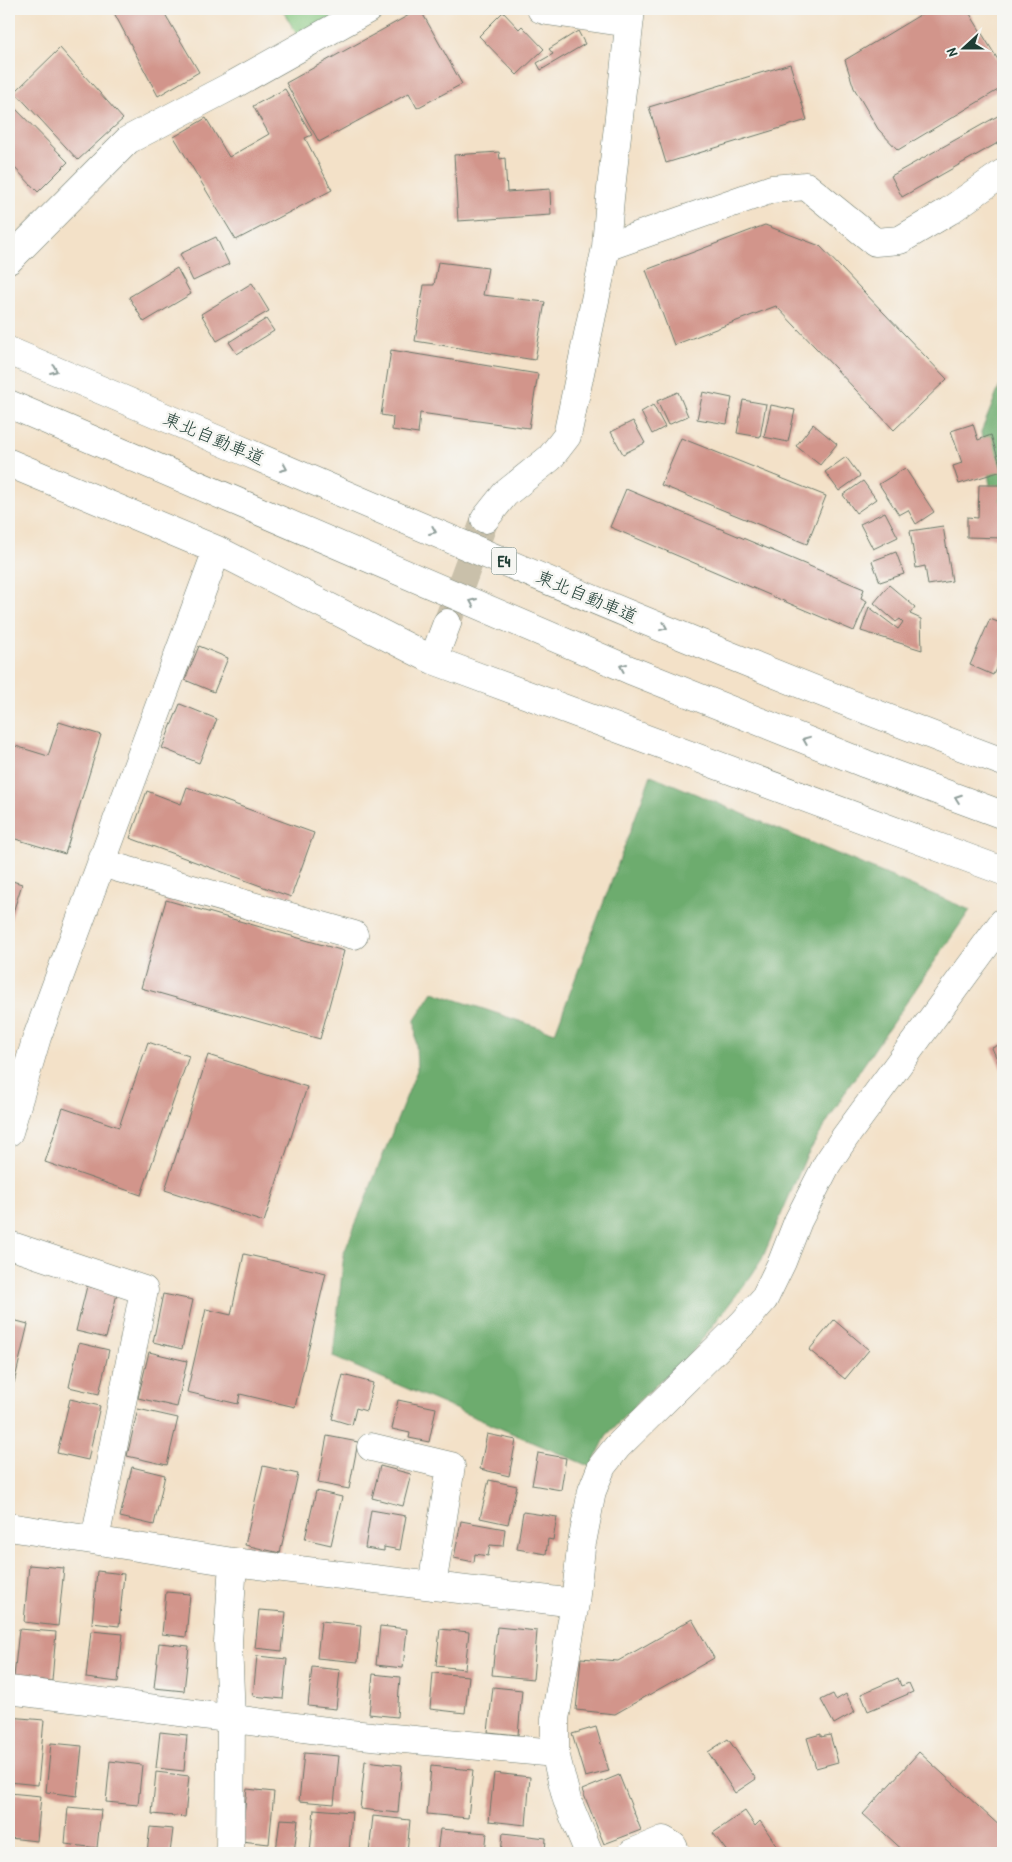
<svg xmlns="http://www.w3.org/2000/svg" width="1012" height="1862" viewBox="0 0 1012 1862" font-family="'Patrick Hand','Klee One',sans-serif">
	<rect width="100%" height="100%" fill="#f6f6f2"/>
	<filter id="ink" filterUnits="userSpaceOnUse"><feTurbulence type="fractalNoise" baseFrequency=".02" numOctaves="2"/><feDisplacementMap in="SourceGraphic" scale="10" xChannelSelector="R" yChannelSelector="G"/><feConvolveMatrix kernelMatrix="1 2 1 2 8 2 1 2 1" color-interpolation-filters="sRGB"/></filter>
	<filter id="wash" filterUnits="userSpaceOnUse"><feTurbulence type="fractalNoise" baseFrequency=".0096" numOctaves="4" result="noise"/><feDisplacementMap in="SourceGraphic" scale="20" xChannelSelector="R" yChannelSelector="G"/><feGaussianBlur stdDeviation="1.12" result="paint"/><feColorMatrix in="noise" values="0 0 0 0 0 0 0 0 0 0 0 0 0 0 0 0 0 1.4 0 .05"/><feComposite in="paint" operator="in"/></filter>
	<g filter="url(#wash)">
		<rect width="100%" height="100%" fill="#f3e1c8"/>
		<!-- green -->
		<path fill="#87c880" stroke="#53825a" d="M282,9H339L346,21L299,38Z"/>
		<!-- forest -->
		<path fill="#6dac6e" stroke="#467451" d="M1003,378V563L981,432Z
			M651,775L970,910L847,1089L806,1157L762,1259L751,1276L693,1351L641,1399L607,1435L591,1467L333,1357L344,1253L417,1070L415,1020L433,992L555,1033Z"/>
		<g id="blocks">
			<!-- building -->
			<path fill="#d2958b" d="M112,9H151L153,12L162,9L199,72L158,96Z
				M420,9L462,84L417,108L409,93L319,142L286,83Z
				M930,9H967L1003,68V87L898,150L878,129L854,88L845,60Z
				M503,12L519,29L522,26L544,49L517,75L479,36Z
				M578,31L585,44L541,70L537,63L553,54L549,49Z
				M60,48L123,119L78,160L15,92Z
				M790,64L807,120L666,163L649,107Z
				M285,89L312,135L305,138L332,190L236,240L174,137L206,118L229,157L269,134L253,106Z
				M9,102L68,162L38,192L9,162Z
				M1003,113V140L902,197L891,176Z
				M499,152L500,159L505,158L507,192L550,189L551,215L458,221L454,155Z
				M765,225L820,246L947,379L894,430L776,306L674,345L646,270Z
				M216,237L229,264L193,281L180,254Z
				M438,262L488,268L483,295L545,302L535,360L415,341L424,285H434Z
				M177,268L191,294L144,322L129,297Z
				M252,283L269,311L217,341L201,314Z
				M266,319L274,331L237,354L229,342Z
				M391,350L538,374L529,428L420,413L418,434L392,430L393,417L381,415Z
				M678,392L688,416L668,425L657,401Z
				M703,392L732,398L727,424L697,419Z
				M743,400L766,404L760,437L737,433Z
				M653,405L665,427L652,434L641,412Z
				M771,405L795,410L788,442L764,437Z
				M633,421L645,443L623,454L611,432Z
				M813,424L837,444L820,465L796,446Z
				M973,424L978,440L991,435L1002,471L959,484L953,466L962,463L951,431Z
				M681,438L826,496L807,544L661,485Z
				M846,457L860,476L839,491L825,472Z
				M905,468L934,512L916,524L908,510L899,515L879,484Z
				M863,481L876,499L856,513L843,495Z
				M979,485H1000V501H1003V538L967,537V517L978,518Z
				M626,489L864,589L861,598L867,601L854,631L610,527Z
				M885,512L898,537L873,549L860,524Z
				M943,526L952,581L928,585L925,566L916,568L910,531Z
				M896,552L904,574L880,582L872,561Z
				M889,585L915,607L910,614L921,619L922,650L861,631L869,607L898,629L903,622L900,619L896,622L874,603Z
				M990,619L1003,624V653L993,675L970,665Z
				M199,646L228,658L214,692L185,680Z
				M180,704L217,719L199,763L162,748Z
				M59,722L101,735L65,854L9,837V744L48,756Z
				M187,787L314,833L291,897L130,838L147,791L181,804Z
				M9,880L22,884L9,925Z
				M166,900L344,951L320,1039L141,988Z
				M148,1042L189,1056L141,1195L45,1162L63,1108L119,1127Z
				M1003,1043V1073L992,1048Z
				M208,1055L307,1087L264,1222L165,1190Z
				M244,1254L326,1273L295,1407L240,1394L238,1404L187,1392L206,1309L231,1315Z
				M87,1286L117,1294L106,1338L76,1331Z
				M163,1294L193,1300L182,1349L153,1342Z
				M9,1319L28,1324L14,1383L9,1382Z
				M834,1320L869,1350L845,1379L809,1350Z
				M79,1343L109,1350L99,1394L69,1387Z
				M149,1352L187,1361L177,1407L138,1398Z
				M343,1375L373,1383L366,1411L356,1408L352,1425L332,1419Z
				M70,1399L100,1406L88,1460L57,1453Z
				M398,1400L436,1408L429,1442L409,1438L410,1433L392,1429Z
				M138,1409L178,1418L167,1465L127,1456Z
				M487,1434L516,1440L509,1476L480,1469Z
				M327,1436L358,1442L349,1489L318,1483Z
				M538,1453L566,1458L561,1490L532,1485Z
				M263,1466L298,1474L280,1553L245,1545Z
				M380,1466L411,1474L403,1506L372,1498Z
				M132,1467L165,1475L154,1525L120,1517Z
				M489,1480L517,1486L508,1524L480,1518Z
				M316,1491L342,1497L331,1545L305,1539Z
				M371,1510L406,1516L400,1550L384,1547V1551L365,1548Z
				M523,1512L557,1517L553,1540L548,1539L546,1554L517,1549Z
				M461,1521L505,1529L503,1546L490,1545L488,1556L475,1554L474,1562L454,1558Z
				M29,1565L64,1568L58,1626L24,1622Z
				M97,1571L124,1574L119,1626L92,1623Z
				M166,1592L190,1594L186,1637L162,1634Z
				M259,1610L286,1612L282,1651L255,1648Z
				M692,1619L714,1658L615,1714L576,1710L581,1658L618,1661Z
				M321,1621L361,1625L358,1662L317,1658Z
				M380,1626L407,1629L403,1668L376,1665Z
				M497,1627L537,1631L533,1679L492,1675Z
				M19,1629L56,1632L52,1681L14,1677Z
				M440,1629L469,1632L465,1669L436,1666Z
				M91,1631L123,1634L118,1682L86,1678Z
				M159,1643L189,1646L184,1691L154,1688Z
				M257,1656L287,1659L283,1699L253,1696Z
				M312,1667L340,1670L336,1709L308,1706Z
				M433,1673L469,1676L465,1713L430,1709Z
				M373,1674L400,1677L397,1717L369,1714Z
				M898,1678L901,1686L909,1683L913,1692L868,1711L861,1694Z
				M493,1687L522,1690L518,1735L488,1732Z
				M833,1694L836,1700L846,1694L855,1712L834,1724L821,1700Z
				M9,1717L44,1720L38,1785L9,1782Z
				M596,1727L609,1771L585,1777L572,1734Z
				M160,1732L187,1735L184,1771L156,1768Z
				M821,1734V1737L830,1735L838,1762L816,1768L807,1738Z
				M728,1739L756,1779L735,1793L708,1752Z
				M51,1743L82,1746L77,1796L46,1792Z
				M919,1752L1003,1829V1853H906L863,1814Z
				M304,1753L339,1756L334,1804L299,1801Z
				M110,1761L142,1765L138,1805L106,1802Z
				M365,1761L402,1765L398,1813L360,1809Z
				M431,1766L473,1770L468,1818L427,1814Z
				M156,1772L189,1776L185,1817L152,1814Z
				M494,1773L530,1777L526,1825L489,1821Z
				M619,1775L641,1830L604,1844L582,1790Z
				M247,1789L274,1792L269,1844L241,1841Z
				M9,1793L41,1796L37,1841L9,1838Z
				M68,1807L101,1810L97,1848L65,1844Z
				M314,1809L352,1812L349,1853H310Z
				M745,1811L755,1826L760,1821L782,1853H728L713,1833Z
				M373,1816L410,1820L407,1853H369Z
				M280,1819L298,1820L294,1853L276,1851Z
				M150,1827L173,1829L170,1853H147Z
				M440,1829L487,1833L485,1853H437Z
				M503,1833L546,1838L545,1853H501Z"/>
		</g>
	</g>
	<g filter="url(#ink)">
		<use href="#blocks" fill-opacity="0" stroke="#697668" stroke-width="1"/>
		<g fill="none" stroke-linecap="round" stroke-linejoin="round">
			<!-- minor-tunnel -->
			<path stroke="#c9c0aa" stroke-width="28" stroke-dasharray="28 14" stroke-linecap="butt" d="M447,623L485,519"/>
			<!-- minor casing -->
			<g stroke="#697668" stroke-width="29">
				<path id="minor" d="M541,9L547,11L629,23
					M606,247L772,189L806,186L875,242L900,240L949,211L1003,173
					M9,260L128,140L233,85L368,9
					M9,463L217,550L433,660L1003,871
					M485,519L505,494L550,458L567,436L606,247L610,198L631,9
					M433,660L447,623
					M101,863L354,935
					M9,1132L37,1037L217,550
					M9,1245L144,1290L95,1540
					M371,1447L451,1466L432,1586
					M9,1527L233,1562L575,1603
					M9,1690L350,1734L555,1753
					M230,1853L231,1719L228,1642L233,1562
					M589,1853L567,1800L555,1753V1719L575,1603L581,1548L592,1491L602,1466L617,1447L744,1322L764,1299L782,1262L798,1221L827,1164L845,1137L1003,922
					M632,1853L663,1840L673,1846L676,1853"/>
			</g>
			<!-- highway casing -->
			<g stroke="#697668" stroke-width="29">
				<path id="highway" d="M9,351C339,490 667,637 1003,762
					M9,404L630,670L866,764L1003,815"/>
			</g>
			<!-- minor -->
			<use href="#minor" stroke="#fff" stroke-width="28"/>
			<!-- highway -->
			<use href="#highway" stroke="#fff" stroke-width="28"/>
		</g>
		<!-- one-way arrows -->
		<defs><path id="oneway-chevron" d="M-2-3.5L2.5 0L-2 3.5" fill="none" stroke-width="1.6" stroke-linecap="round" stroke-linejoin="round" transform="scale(1.25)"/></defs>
		<g stroke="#8f9e9a">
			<use href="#oneway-chevron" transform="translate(54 370) rotate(23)"/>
			<use href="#oneway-chevron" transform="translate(284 468) rotate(23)"/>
			<use href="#oneway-chevron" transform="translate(433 531) rotate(23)"/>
			<use href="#oneway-chevron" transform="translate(473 602) rotate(-157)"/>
			<use href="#oneway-chevron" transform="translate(664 627) rotate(22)"/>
			<use href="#oneway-chevron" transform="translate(623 667) rotate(-157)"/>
			<use href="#oneway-chevron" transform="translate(806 740) rotate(-158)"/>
			<use href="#oneway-chevron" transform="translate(958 798) rotate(-160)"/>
		</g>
	</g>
	<g text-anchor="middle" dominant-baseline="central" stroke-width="5" stroke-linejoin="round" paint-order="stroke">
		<!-- shield labels -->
		<rect fill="#f6f6f2" stroke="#60746d" stroke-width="1" x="491.5" y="547.5" width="25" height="27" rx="4"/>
		<g font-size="16" font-weight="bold" fill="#1f3d34">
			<text x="504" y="561">E4</text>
		</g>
		<!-- street labels -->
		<g font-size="18" fill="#1f3d34" stroke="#f6f6f2">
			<text transform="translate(214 438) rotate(23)">東北自動車道</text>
			<text transform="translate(587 596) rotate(23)">東北自動車道</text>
		</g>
	</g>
	<!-- margin -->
	<rect width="1012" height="1862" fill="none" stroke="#f6f6f2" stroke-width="30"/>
	<!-- north arrow -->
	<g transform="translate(964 48) rotate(249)" stroke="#f6f6f2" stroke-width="4" paint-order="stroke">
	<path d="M0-4L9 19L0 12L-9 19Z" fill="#1f3d34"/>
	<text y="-8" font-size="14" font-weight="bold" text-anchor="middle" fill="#1f3d34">N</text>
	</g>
</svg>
